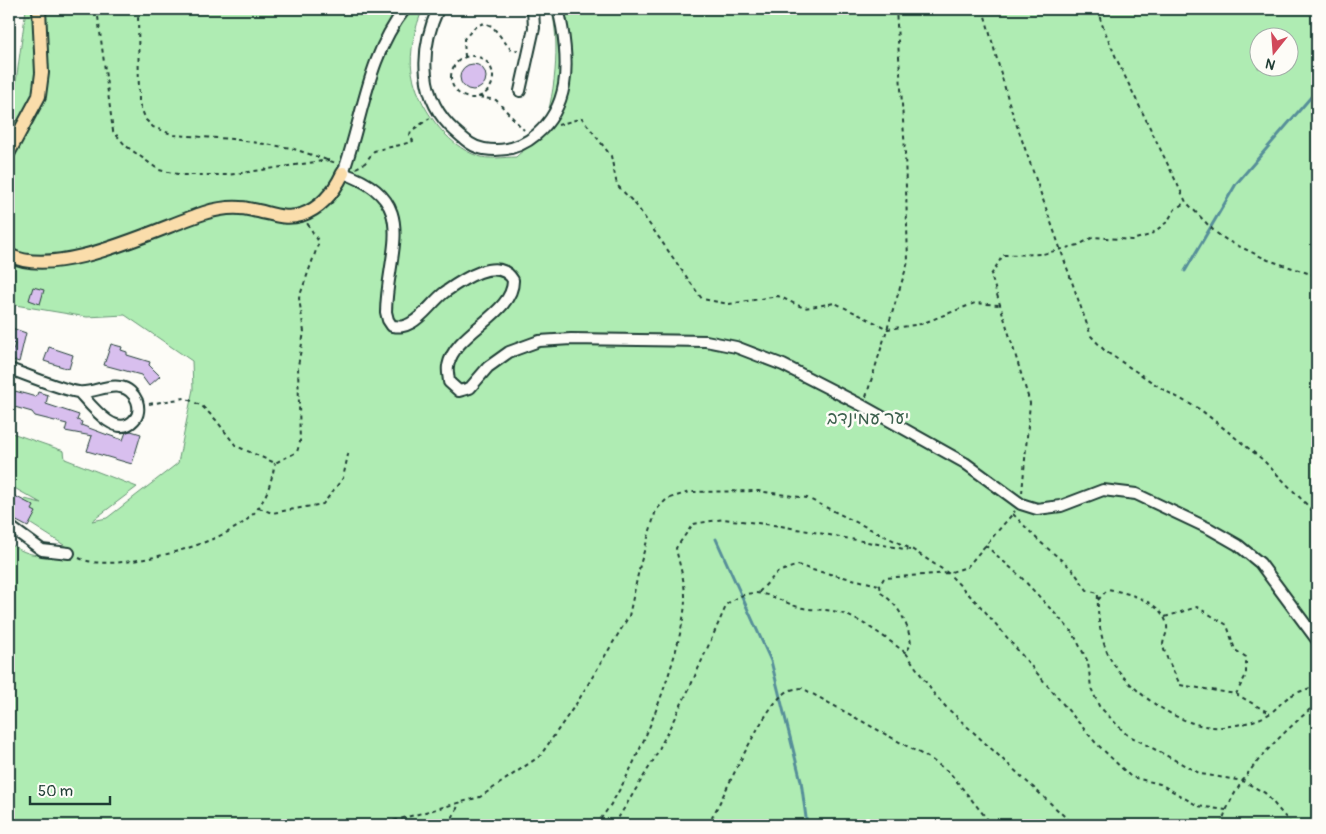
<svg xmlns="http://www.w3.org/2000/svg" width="1326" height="834" viewBox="0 0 1326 834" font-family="Pangolin,'Playpen Sans Hebrew',sans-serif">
	<rect width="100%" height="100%" fill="#fdfcf7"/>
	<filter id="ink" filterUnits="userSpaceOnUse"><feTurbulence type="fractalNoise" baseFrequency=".02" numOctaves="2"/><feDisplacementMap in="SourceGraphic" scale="10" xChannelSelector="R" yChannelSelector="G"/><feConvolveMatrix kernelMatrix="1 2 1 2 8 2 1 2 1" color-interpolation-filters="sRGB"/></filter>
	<g filter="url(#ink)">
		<!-- green -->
		<path fill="#afecb3" stroke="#679474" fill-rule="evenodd" d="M26,9H423C415,26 409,53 412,72C417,104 446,146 478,156C488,160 505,157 516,157C523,150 536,141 541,132C555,103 561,39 551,9H1317V825H9V543C25,555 41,558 60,553L63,554L64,545L20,517L25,499L41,503L9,485V432L64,451L65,459L137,487L92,521L107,518L178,463L193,389L192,361L125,315L87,317L9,304V107L13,104ZM1258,38H1288V68H1258Z"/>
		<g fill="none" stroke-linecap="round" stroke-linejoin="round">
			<!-- stream -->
			<path stroke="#578f99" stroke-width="3" d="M1185,271L1236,184L1317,90
				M716,539L771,661L801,781L807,825"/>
		</g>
		<!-- building -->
		<path fill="#d8bfee" stroke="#1f3d34" d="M460 77a13 13 0 1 1 26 0a13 13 0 1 1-26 0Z
			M33,287L44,290L40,304L29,300Z
			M9,327L26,333L19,362L10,359L15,344L9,342Z
			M111,344L122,347L121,350L127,352V355L150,362L149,365L160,376L149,386L141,375L104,365Z
			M49,347L73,355L69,369L44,361Z
			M15,391L36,397L38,392L48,395L46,404L79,415L77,420L82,422L81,425L105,434L123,440L126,432L131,431L141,434L132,464L87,451L92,436L65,431L67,424L35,416L32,412L11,406Z
			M9,493L34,506L32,510L36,512L28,527L9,517Z"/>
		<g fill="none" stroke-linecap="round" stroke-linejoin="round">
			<!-- minor casing -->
			<g stroke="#1f3d34" stroke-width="14">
				<path id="minor" d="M405,9C367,57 363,118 343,173C422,200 387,250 386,312L388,320L392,326C400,327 404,327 411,323C424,316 433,301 445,292C462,280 498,255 513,280C514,314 454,332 448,366C447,371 449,378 449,382L459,391L470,388L488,367L509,352L539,341L571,339L706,341L736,347L783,365L863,406L965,463L1021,504L1037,509L1061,506L1103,490L1136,494L1210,529L1238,545L1260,563L1317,640
					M438,9C419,51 419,99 455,131C464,139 472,147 484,149C525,156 557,124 564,85C568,62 564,31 558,9
					M520,91L534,28L533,9
					M9,369C28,375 59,389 78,392C92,394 106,384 120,387C128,388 134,394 137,401C139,407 139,415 134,420C116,440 90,404 79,392
					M9,526L42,550L69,553"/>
			</g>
			<!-- major casing -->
			<g stroke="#1f3d34" stroke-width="16">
				<path id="major" d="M9,152L39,96L42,73L39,9
					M9,255C56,280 156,229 204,213C220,208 237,206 253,210C270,213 284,220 301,215C322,208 334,192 343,173"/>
			</g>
			<!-- path -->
			<path stroke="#1f3d34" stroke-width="2" stroke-dasharray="4 4" stroke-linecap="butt" d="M97,9L113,131L126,146L159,170L182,175H228L329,160
				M138,9L139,103L146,120L153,127L174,135L232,139L291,148L336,163
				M983,9L1010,106L1091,336L1105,351L1164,390L1201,410L1262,459L1317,515
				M1098,9L1101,22L1117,60L1186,202L1215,232L1228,241L1268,260L1317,276
				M451 77a21 21 0 1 1 42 0a21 21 0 1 1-42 0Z
				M465,57L464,39L476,26L484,23L492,26L512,51L518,50
				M479,97L496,100L524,130
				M558,125L582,118L611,156L617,185L636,205L702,299L729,304L778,296L804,308L835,303L888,329L921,324L975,303L999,305
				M356,168L365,163L374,151C387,147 400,146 413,141L410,135L411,131L430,118
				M866,397L908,262L905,152L896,9
				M149,404L185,398L202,406L216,420L236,446L275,463L297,452L300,442L298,366L304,332L299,298L319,242L307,223
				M1022,493L1030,403L991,275L1003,255L1043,254L1078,245L1094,237L1132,240L1150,235L1167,222L1175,209L1186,202
				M259,508L272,513L323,504L343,478L349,450
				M1013,514L1039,541L1072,569L1087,590L1098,593C1097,616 1100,640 1111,660C1130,692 1183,730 1221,727C1236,726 1260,721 1272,712C1278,707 1285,698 1292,695C1300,691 1309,689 1317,685
				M985,545L1020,576L1073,633L1088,662L1091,688L1099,706L1126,734L1201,774L1243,781L1265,793L1292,825
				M79,558C113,575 222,544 249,518C265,504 271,484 275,463
				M759,592L778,572L798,565L812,570L879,585
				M1098,600L1108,589C1128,593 1164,602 1167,626C1168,633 1163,639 1163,645C1164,655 1176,675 1180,685L1236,694L1269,713
				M1165,617L1197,607L1227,625L1235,650L1246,657V675L1236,694
				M906,653L934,694L946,707L1074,825
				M378,825L480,797L540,756L578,701L629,616L640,565L656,510L667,499L689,492L758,491L807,498L913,550L948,573L983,609L1095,742L1131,777L1160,784L1198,806L1226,810
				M449,825L460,802
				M595,825C630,790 686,647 685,597C685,581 679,564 676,548L693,524L724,519L781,526L910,550
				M614,825L653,761L690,687L727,604C755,583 770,597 798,607C809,610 822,609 833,611C860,617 884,637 906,653L911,644C908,623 899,605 881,593L880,585L884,578L948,573L967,567L1015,511
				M708,825C724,797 761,710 784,694C790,689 795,689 802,688L932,760L950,773L992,825
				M1221,825C1236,775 1279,737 1317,703"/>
			<!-- minor -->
			<use href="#minor" stroke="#fdfcf7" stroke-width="10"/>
			<!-- major -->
			<use href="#major" stroke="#faddab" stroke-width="12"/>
		</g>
	</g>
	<g text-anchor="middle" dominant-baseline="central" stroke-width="5" stroke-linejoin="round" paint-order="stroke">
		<!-- park labels -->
		<g font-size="18" fill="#3c604d" stroke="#fdfcf7">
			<text x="868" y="418">יער עמינדב</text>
		</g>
	</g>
	<!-- margin -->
	<rect width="1326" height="834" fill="none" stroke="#fdfcf7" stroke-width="30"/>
	<rect x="15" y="15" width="1296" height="804" fill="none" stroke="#1f3d34" stroke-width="2" filter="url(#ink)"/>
	<!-- north arrow -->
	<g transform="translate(1274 52) rotate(197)"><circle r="24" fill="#fdfcf7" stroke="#a4b0a9"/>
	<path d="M0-4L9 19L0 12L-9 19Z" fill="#d1495b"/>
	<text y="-8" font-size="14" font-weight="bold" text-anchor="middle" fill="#1f3d34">N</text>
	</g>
	<!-- scale -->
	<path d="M30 796v8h80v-8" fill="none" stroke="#1f3d34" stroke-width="2.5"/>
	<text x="38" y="796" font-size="15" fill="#1f3d34" stroke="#fdfcf7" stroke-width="4" paint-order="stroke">50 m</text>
</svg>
